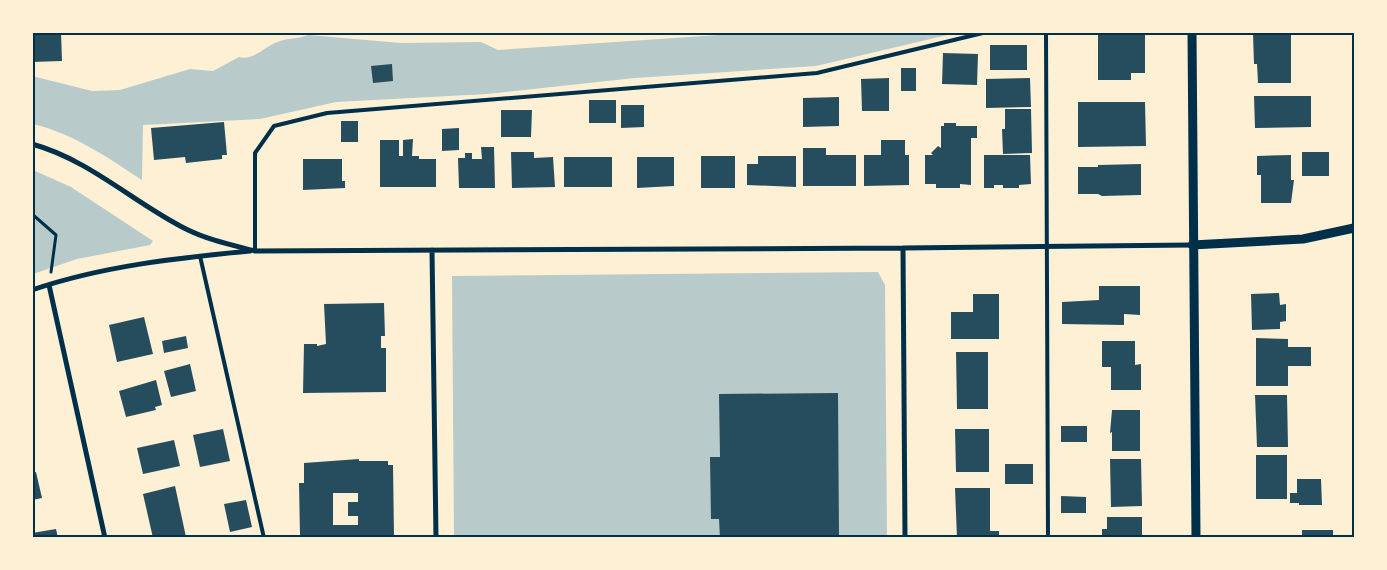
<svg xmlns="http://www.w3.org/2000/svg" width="1387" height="570" viewBox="0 0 1387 570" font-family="'PT Sans Narrow',sans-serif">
	<rect width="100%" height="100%" fill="#fdf0d5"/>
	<!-- green -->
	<path fill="#b9caca" d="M748,33H956L816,66L635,78L487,94L336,102L260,119L143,125L142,180C107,157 74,134 33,124L32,76L92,91L120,90L190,69L213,71L239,57C254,61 266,45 280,41C289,38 299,39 308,35L401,43L481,42L498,50Z
		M33,170L71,187L153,241L150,245L77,259L33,274Z
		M878,272L885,285L887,537H454L452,276Z"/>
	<!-- building -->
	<path fill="#264d5e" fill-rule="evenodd" d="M32,32H61L62,61L32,62Z
		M1098,32H1145V73H1131V80H1098Z
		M1253,34H1291V83H1258L1257,64H1254Z
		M990,45H1027V70H990Z
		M943,53L978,54L977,85L942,84Z
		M392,64L393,81L373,83L371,66Z
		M901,68H916V91H901Z
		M889,78V111H862L861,79Z
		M1030,78L1031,107L986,108V79Z
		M1254,96H1311V127L1255,128Z
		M839,97V126L803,127V98Z
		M589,100H616V123H589Z
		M1078,102H1145L1146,146L1078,147Z
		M621,105H644V127L621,128Z
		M1005,109H1031L1032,153L1003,154L1002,129H1005Z
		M501,110H532L531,137H501Z
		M341,121H358V142H341Z
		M224,122L227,155H222V159L186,163L185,157L154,160L151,128Z
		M944,123H956V126H977V138H971V185L960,184V188H936V184H925V155H933L931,153L938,146L941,148V126H944Z
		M459,128V150L442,151V129Z
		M413,139L412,156H419V159H436V187H380V140H399V156H403V140Z
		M881,140H905V155H909V185L864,186V155H881Z
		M481,147H494L495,188H459L458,158H465V153H472V159H482Z
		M803,148H826V155H856V186H803Z
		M511,152H534V158L553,157L555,187L512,188Z
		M1302,152H1329V176H1302Z
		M984,155H1030L1031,184L1019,185V188H1003V185H994V188H984Z
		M1291,155V180H1294L1291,203H1261V175H1257V156Z
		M701,156H735V188H701Z
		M758,156H796V187L747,185V164H758Z
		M564,157H612V187H564Z
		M637,157H674V186L637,188Z
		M303,159H342V181H345V188L303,190Z
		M1141,164V195L1102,196L1098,194H1078V167H1098V165Z
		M1099,286H1140V315L1124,314V325L1062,324V302L1099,300Z
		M1279,293L1280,305L1286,304V321L1280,322V329L1252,330L1251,294Z
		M973,294H999V339H951V312H973Z
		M384,303L385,336H381V348H386V392L303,393L304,344H317V346L326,344L324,304Z
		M144,317L153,354L117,362L109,325Z
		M186,336L188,348L164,353L162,341Z
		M1256,338L1288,339V347H1311V366H1288V386H1256Z
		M1102,341H1135V365L1141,364V390H1111V367H1102Z
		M956,352H988V409H957Z
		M190,364L196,391L171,397L164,371Z
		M156,380L162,405L155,407L156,410L126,417L119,391Z
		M838,393L839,538H720L719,519H711L710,457H720L719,394Z
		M1255,395H1287L1288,447H1257Z
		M1112,410H1140V451H1112V432L1110,433Z
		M1061,426H1087V442H1061Z
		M223,429L230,461L200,467L193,435Z
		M955,429H989V472H956Z
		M174,440L180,466L143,474L137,448Z
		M1256,455H1287V499H1256Z
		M359,459V461H388V465H393L394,536H300L299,483H304V463ZM333,493H358V502H348V516H358V525H333Z
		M1110,459H1141L1142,506L1111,507Z
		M1005,464H1033V484H1005Z
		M36,472L42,498L32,500V473Z
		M1297,479H1321L1322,505H1299V503H1290V493H1297Z
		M175,486L186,537L153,538L143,494Z
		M955,488H990V531H999V538H957Z
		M1061,496L1086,497V513H1061Z
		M246,500L252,527L230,532L224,504Z
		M1107,517H1142V538H1102V529H1107Z
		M56,529L58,538H32V533Z
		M1302,530H1333V538H1302Z"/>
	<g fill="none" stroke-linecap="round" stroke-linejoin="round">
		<!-- path -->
		<path stroke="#003049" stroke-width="3" d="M32,214L56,235L51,272"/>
		<!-- service -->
		<path stroke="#003049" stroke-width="4" d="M1046,32L1048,538
			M255,251V153L274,126L327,113L817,73L987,32
			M200,256L264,538"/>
		<!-- minor -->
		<path stroke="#003049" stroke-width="5" d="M32,144C90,160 134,203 186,229C208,240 232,245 255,251L903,248L1192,245
			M903,248L905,538
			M432,250L436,538
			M49,285L105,538
			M32,290C102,266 177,258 250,251"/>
		<!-- tertiary -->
		<path stroke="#003049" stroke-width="9" d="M1192,32L1196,538
			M1192,245L1303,239L1354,228"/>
	</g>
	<!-- border -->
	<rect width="1387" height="570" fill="none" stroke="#fdf0d5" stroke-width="68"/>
	<rect x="34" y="34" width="1319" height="502" fill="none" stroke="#003049" stroke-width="2"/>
</svg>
